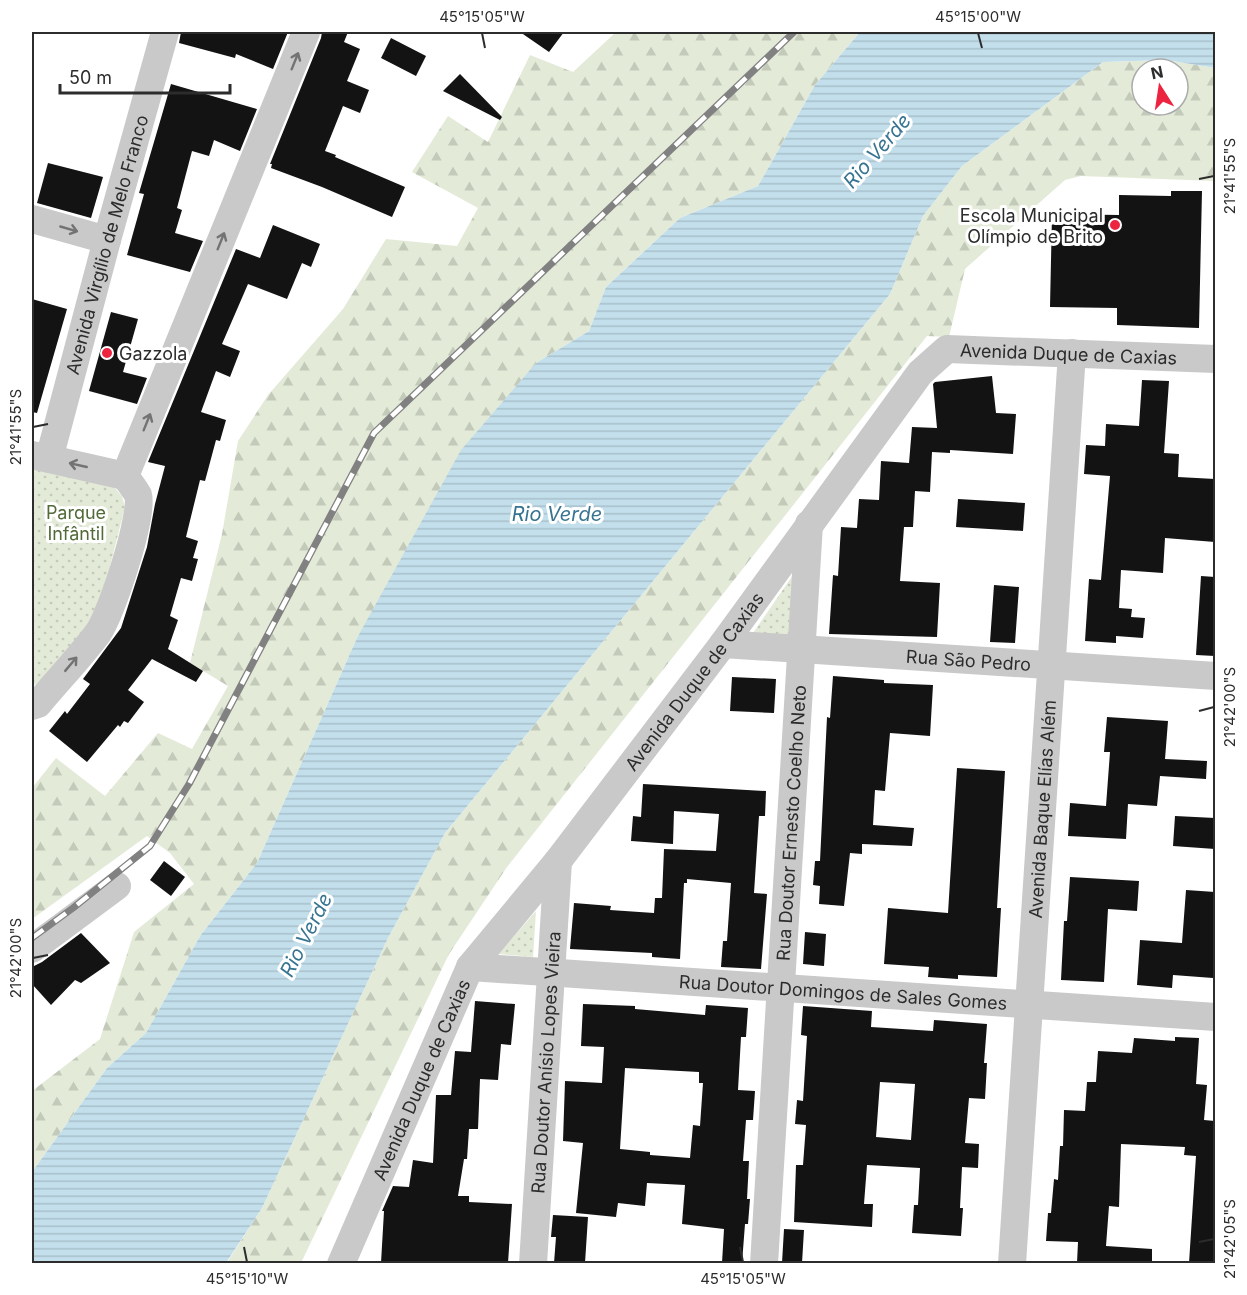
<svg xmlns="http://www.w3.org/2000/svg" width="1247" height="1295" viewBox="0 0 1247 1295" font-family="Inter,sans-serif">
	<defs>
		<pattern id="forest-firs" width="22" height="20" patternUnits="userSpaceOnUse" patternTransform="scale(1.5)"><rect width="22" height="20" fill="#e3ebd8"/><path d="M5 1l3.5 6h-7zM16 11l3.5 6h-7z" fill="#c3caba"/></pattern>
		<pattern id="park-dots" width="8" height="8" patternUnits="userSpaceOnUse" patternTransform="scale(1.5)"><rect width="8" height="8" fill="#e3ebd8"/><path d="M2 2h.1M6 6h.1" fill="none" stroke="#c3caba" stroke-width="1.8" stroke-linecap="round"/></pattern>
		<pattern id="water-rules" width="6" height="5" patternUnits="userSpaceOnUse" patternTransform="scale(1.5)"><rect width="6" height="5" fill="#c3dfec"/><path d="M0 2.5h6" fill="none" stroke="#a8c0cb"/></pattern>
	</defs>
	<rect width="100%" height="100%" fill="#fff"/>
	<!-- forest -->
	<path fill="url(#forest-firs)" fill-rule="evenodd" d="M616,32H860L815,85L758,186L680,218L606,287L589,331L536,363L357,638L257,863L200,936L146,1033L107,1068L32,1172V1091L100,1039L134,932L194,884L170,853L147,836L32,919V788L56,758L105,796L158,733L192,749L228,686L190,663L222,534L238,441L268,395L343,309L386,239L457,246L478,208L412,172L448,116L488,142L530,55L573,72Z
		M1166,60L1215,68V181L1081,176L1065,180L965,269L949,337L927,336L507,867L449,954L301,1263L226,1264L262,1208L388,938L445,833L890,294L923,216L962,166L1103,62ZM1142,69H1178V105H1142Z"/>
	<!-- park -->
	<path fill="url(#park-dots)" d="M32,465L113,486L122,496L125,507L97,618L39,684L32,685Z
		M793,575L791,636L753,633Z
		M536,911L533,957L498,954Z"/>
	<!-- water -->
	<path fill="url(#water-rules)" d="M860,32H1215V68L1166,60L1103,62L962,166L923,216L890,294L445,833L388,938L262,1208L226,1263H32V1172L107,1068L146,1033L200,936L257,863L357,638L461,450L536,363L589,331L606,287L680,218L758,186L815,85Z"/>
	<!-- building -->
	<path fill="#131313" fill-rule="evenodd" d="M181,32H288L273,69L236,54L235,58L179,43Z
		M322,32H348L344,42L360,49L347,81L369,90L360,113L343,106L325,151L336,155L335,157L405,187L392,217L322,187L271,168L272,164H270L321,38Z
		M520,32H564L549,52Z
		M391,38L426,56L416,76L381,58Z
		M460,74L502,117L500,120L443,91Z
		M171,84L257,109L240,151L214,140L209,156L192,151L177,208L182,210L175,233L203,241L190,272L127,255L144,194L139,193Z
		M48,163L103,177L91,218L37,203Z
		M1171,191H1202L1199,328L1117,325V308L1050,307L1052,214L1119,215V195L1171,196Z
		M273,225L320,244L311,267L302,263L287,299L248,284L222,344L240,351L230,377L216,371L201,412L226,420L220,441L216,440L205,481L200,480L186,537L198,541L193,558L198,559L192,581L181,578L170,616L178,620L168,649L203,671L196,682L152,659L128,690L144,702L128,723L124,721L120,727L118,725L87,762L49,731L65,711L67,714L90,684L83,679L121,628L147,547L155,504L165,466L148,462L236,249L260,258Z
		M32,299L67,309L37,413L32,412Z
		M111,312L138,319L123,372L147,378L137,404L89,391Z
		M992,376L996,413L1016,414L1013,454L950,450V453L932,452L930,492L915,491L913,527H904L900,581L940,583L937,637L829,634L833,575L838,576L841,527L857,528L859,499L879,500L881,461L909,463L912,427L937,428L933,384L935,382Z
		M1142,380L1169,381L1164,453L1179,454L1178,477L1215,479V542L1165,538L1163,573L1121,570L1119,608L1132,609L1131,617L1145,618L1143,638L1116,636V643L1085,641L1089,579L1101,580L1110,476L1084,474L1086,445L1105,446L1106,424L1139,426Z
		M958,499L1025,503L1023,531L956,527Z
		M1201,576L1215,577V656L1196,655Z
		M994,585L1019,587L1015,643L990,642Z
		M833,676L884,680V683L933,685L930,736L890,733L885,791L875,790L873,825L914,828L912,846L862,844V854L850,853L844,906L819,904L820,886L813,885L815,861H820L827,717L830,718Z
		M732,677L776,679L774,713L730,711Z
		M1107,717L1168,721L1165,759L1207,761L1206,779L1160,776L1157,806L1128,804L1126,839L1068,836L1070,803L1106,806L1110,752H1104Z
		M957,768L1005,771L997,908H1001L997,977L958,975V979L928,977L929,967L884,964L888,908L948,913Z
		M643,784L766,791L765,816H759L754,893L767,894L761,969L721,967L723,941H727L731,883L687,879V883H684L680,959L652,957V953L570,949L574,903L611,906L610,910L654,913L655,898H662L664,849L716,851L719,814L674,811L673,844L631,841L633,816L641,817Z
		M1175,816L1215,818V849L1173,846Z
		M164,861L185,877L171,896L150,880Z
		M1070,877L1139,881L1137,911L1108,909L1104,982L1061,980L1064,921H1067Z
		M1186,890L1215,892L1213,978L1173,975L1172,988L1137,985L1140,940L1182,943Z
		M805,932L826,934L824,966L803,964Z
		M81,933L110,963L81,983L75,980L51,1005L32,984V967L42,962Z
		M475,1001L515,1004L511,1045L501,1044L498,1080L480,1079L478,1129H469L467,1159H464L458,1196H469V1202L512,1204L508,1263H381L384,1211H382L393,1186L409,1187L413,1160L433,1163L436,1095H451L455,1051L471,1052Z
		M583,1004L635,1006V1009L705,1015L706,1005L748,1008L746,1037H741L738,1090L755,1091L753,1120H746L743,1161H749L747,1199H750L748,1224H745L742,1263H722L724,1229L682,1224L685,1185L647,1183L645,1206L618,1203L616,1217L576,1213L583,1143L563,1141L565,1081L602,1083L604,1047L581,1046ZM625,1068L699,1072V1083H703L700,1126L693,1125L690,1158L650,1155V1152L620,1149Z
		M803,1006L872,1011L871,1027L933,1031L934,1020L987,1024L984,1063H987L985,1099L969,1098L965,1143L979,1144L978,1168L962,1167L960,1208H963L961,1236L912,1233L914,1205H918L920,1168L867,1165L864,1204H873L872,1227L794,1222L796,1165H803L806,1125L795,1124L797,1100L803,1101L807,1036L801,1035ZM880,1082L915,1084L911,1140L876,1137Z
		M1175,1037L1199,1038L1196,1084L1207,1085L1204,1120L1215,1121V1263H1189L1196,1156L1184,1155L1185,1147L1121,1144L1119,1207L1109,1206L1106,1246L1152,1249V1263H1077L1078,1242L1046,1241L1048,1213H1051L1054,1179L1058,1180L1060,1146H1063L1064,1110L1085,1111L1087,1082H1096L1098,1051L1132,1053L1134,1038L1175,1041Z
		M553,1215L588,1217L585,1263H554L556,1237H551Z
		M784,1229L804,1230L802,1263H782Z"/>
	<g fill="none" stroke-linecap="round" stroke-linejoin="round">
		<!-- minor -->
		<g stroke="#c9c9c9" stroke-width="28">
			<path d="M32,219L107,240"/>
			<path d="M32,455L125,476"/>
			<path id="s1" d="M49,459L107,240L165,32"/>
			<path d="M125,476L306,32"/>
			<path id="s2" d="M723,644L1216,676"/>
			<path d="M32,706L38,704C58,680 80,657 98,633C111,615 144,515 138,495C135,489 129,482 125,476"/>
			<path d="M32,949L117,886"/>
			<path id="s3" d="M470,967L1216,1017"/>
			<path id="s4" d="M341,1264L470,967L558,861L723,644L920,373L947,349L1216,359"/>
			<path id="s5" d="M533,1264L558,861"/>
			<path id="s6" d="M764,1264L809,524"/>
			<path id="s7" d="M1012,1264L1072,353"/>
		</g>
		<!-- rail casing -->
		<g stroke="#818181" stroke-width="7">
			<path id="rail" d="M32,938L73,908L150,846L189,784L374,433L794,32"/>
		</g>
		<!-- rail -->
		<use href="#rail" stroke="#fff" stroke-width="4.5" stroke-dasharray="14" stroke-linecap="butt"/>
	</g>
	<!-- one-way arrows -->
	<defs><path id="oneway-shaft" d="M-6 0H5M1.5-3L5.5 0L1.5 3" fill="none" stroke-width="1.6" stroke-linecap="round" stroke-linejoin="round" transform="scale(1.5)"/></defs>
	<g stroke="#737373">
		<use href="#oneway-shaft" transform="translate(295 61) rotate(-68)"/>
		<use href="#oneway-shaft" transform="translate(69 229) rotate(16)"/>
		<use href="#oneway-shaft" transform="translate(221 241) rotate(-68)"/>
		<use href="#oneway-shaft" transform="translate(147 422) rotate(-68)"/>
		<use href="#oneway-shaft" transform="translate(78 465) rotate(-167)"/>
		<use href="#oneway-shaft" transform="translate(71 664) rotate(-50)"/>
	</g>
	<!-- ticks -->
	<path fill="none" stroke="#2c2c2c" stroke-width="2" d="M482,33L485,48M978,33L982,48M1199,179L1214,176M33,427L48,424M1199,711L1214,707M33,958L48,955M1199,1242L1214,1239M244,1247L247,1262M740,1247L743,1262"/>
	<!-- markers -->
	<g fill="#ed2440" stroke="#fff" stroke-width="2">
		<circle cx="1115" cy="225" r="6"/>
		<circle cx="107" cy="353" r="6"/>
	</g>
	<g text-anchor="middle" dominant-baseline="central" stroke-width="6" stroke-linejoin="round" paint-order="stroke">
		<!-- poi labels -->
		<g font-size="18" fill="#2c2c2c" stroke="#fff" text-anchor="end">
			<text x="1103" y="215">Escola Municipal<tspan x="1103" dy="21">Olímpio de Brito</tspan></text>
			<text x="119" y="353" text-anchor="start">Gazzola</text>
		</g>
		<!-- street labels -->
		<g font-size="18" fill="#2c2c2c" stroke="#fff">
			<text stroke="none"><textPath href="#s1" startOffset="222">Avenida Virgílio de Melo Franco</textPath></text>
			<text stroke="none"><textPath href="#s4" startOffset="1227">Avenida Duque de Caxias</textPath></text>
			<text stroke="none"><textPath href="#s2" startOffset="246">Rua São Pedro</textPath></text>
			<text stroke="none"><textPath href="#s4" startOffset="687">Avenida Duque de Caxias</textPath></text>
			<text stroke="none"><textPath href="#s7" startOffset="456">Avenida Baque Elías Além</textPath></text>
			<text stroke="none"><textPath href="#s6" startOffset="442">Rua Doutor Ernesto Coelho Neto</textPath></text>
			<text stroke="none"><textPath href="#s3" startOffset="374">Rua Doutor Domingos de Sales Gomes</textPath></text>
			<text stroke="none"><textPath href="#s5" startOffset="202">Rua Doutor Anísio Lopes Vieira</textPath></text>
			<text stroke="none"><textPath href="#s4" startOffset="201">Avenida Duque de Caxias</textPath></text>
		</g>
		<!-- park labels -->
		<g font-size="18" fill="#526938" stroke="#fff">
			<text x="76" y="512">Parque<tspan x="76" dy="21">Infântil</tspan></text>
		</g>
		<!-- water labels -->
		<g font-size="20" font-style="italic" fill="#377491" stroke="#fff">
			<text transform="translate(877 151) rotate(-49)">Rio Verde</text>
			<text x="557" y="514">Rio Verde</text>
			<text transform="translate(306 935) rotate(-63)">Rio Verde</text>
		</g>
	</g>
	<!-- border -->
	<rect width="1247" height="1295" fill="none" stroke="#ffffff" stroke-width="66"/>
	<!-- north arrow -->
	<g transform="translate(1160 87) rotate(348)"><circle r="28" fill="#ffffff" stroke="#ababab" stroke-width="1.5"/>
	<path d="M0-4.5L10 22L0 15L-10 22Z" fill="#ed2440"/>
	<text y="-9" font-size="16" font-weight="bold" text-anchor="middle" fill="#2c2c2c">N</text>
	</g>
	<!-- scale -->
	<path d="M60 84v9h170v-9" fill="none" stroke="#2c2c2c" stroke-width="3"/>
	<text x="69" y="84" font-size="18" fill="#2c2c2c" stroke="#ffffff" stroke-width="4.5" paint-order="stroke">50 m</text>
	<rect x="33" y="33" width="1181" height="1229" fill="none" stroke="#2c2c2c" stroke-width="2"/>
	<g font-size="15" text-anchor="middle" fill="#2c2c2c">
		<text x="482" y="22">45°15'05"W</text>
		<text x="978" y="22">45°15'00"W</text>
		<text transform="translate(1230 176) rotate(-90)" y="5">21°41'55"S</text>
		<text transform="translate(16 427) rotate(-90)" y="5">21°41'55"S</text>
		<text transform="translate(1230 707) rotate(-90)" y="5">21°42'00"S</text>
		<text transform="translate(16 958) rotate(-90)" y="5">21°42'00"S</text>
		<text transform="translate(1230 1239) rotate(-90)" y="5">21°42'05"S</text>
		<text x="247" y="1284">45°15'10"W</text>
		<text x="743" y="1284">45°15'05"W</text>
	</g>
</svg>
